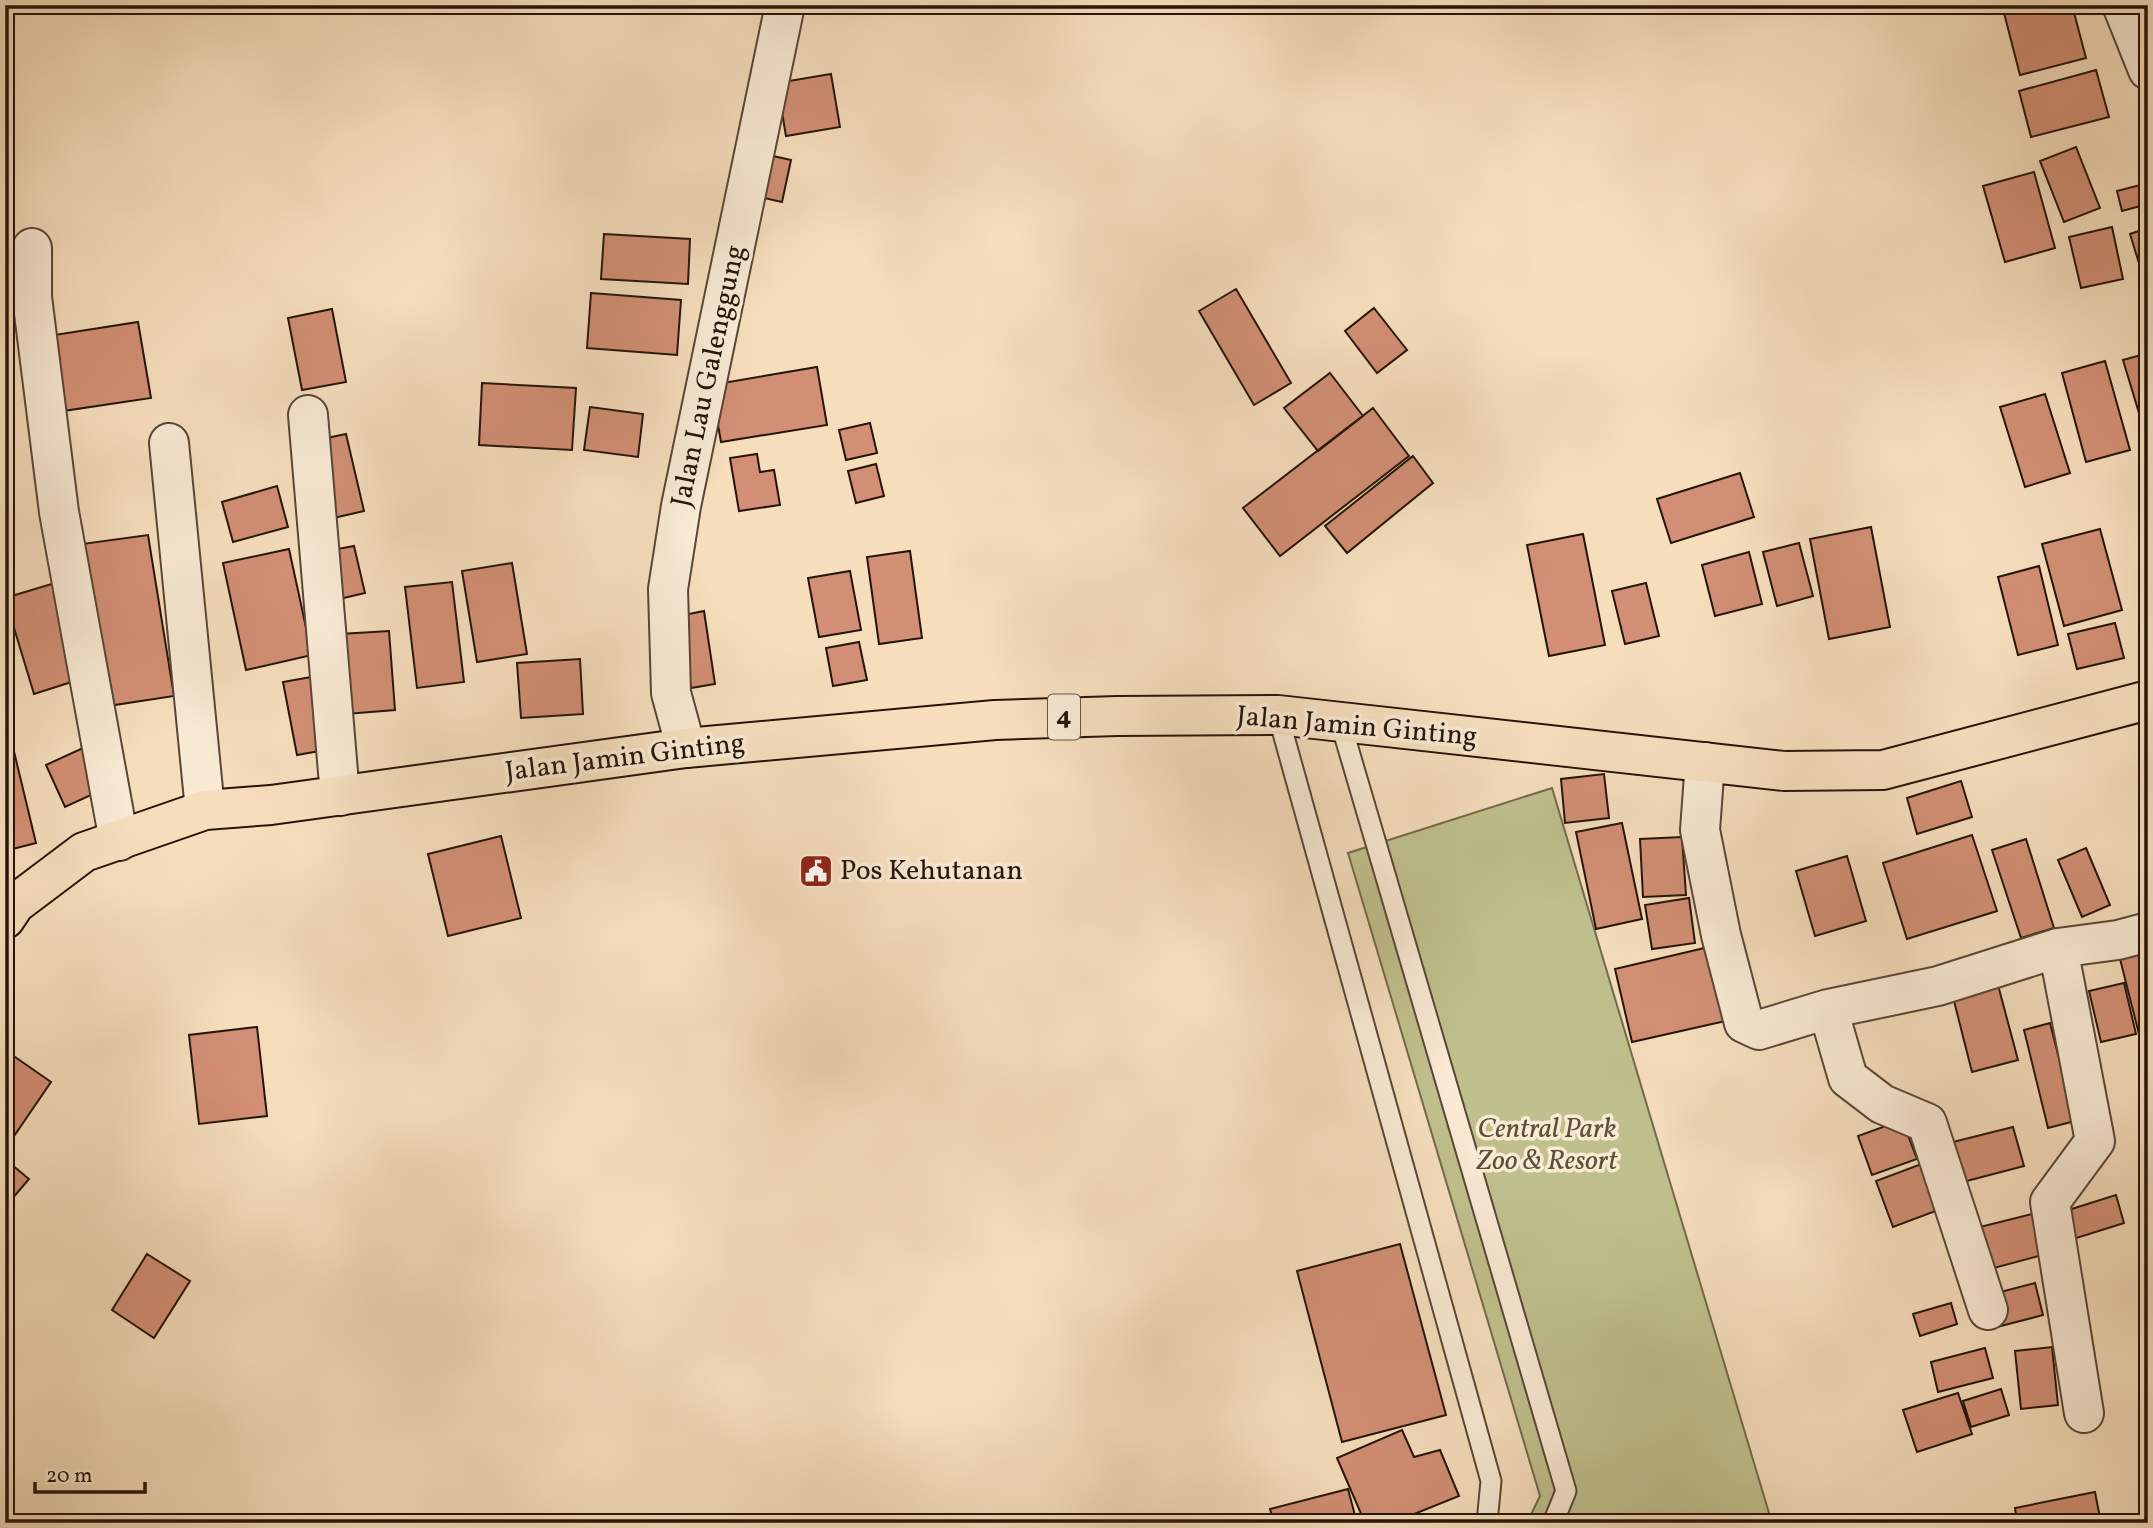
<svg xmlns="http://www.w3.org/2000/svg" width="2153" height="1528" viewBox="0 0 2153 1528" font-family="Vollkorn,serif">
	<rect width="100%" height="100%" fill="#f6debd"/>
	<filter id="stains"><feTurbulence type="fractalNoise" baseFrequency=".00286" numOctaves="4"/><feColorMatrix values="0 0 0 0 .2 0 0 0 0 .09 0 0 0 0 .02 0 0 0 .5 -.17"/></filter>
	<radialGradient id="worn" r=".72"><stop offset=".6" stop-color="#630" stop-opacity="0"/><stop offset="1" stop-color="#630" stop-opacity=".3"/></radialGradient>
	<!-- green -->
	<path fill="#c0c08e" stroke="#726a4c" stroke-width="2" d="M1552,788L1772,1523H1527L1540,1496L1348,853Z"/>
	<!-- building -->
	<path fill="#d28f75" stroke="#251409" stroke-width="2" d="M2018,5H2072L2086,58L2020,75L2003,9Z
		M2096,70L2109,117L2031,137L2019,91Z
		M831,74L840,127L786,136L777,83Z
		M2076,147L2100,208L2064,222L2040,161Z
		M764,154L791,160L782,202L755,196Z
		M2034,172L2055,248L2005,262L1983,186Z
		M2148,183V204L2122,211L2117,191Z
		M2112,227L2123,279L2081,288L2069,237Z
		M2148,228V286H2146L2130,234Z
		M604,234L690,239L688,284L601,279Z
		M1236,289L1291,383L1254,405L1199,311Z
		M591,293L681,300L677,355L587,348Z
		M1374,308L1407,350L1377,373L1345,331Z
		M332,309L346,382L302,390L288,318Z
		M138,322L151,398L63,411L48,336Z
		M2148,353V443L2123,360Z
		M2105,361L2130,450L2086,462L2062,373Z
		M817,367L827,425L721,442L711,385Z
		M1330,373L1363,416L1318,451L1284,408Z
		M482,383L576,388L572,450L479,445Z
		M2045,394L2070,473L2025,487L2000,407Z
		M590,407L643,414L638,457L584,450Z
		M1373,408L1409,456L1280,556L1243,508Z
		M870,423L877,453L846,460L839,430Z
		M346,434L364,511L325,520L317,440Z
		M757,454L760,472L774,470L780,505L739,511L730,458Z
		M1413,456L1433,483L1347,553L1325,526Z
		M876,464L884,496L856,503L848,471Z
		M1740,473L1754,517L1671,543L1657,499Z
		M277,486L288,527L233,542L222,502Z
		M1871,527L1890,627L1829,639L1810,539Z
		M2100,529L2122,610L2064,626L2042,544Z
		M1583,534L1605,645L1549,656L1527,545Z
		M148,535L174,696L108,706L82,544Z
		M1799,543L1813,596L1777,606L1763,552Z
		M354,546L365,593L335,600L327,551Z
		M289,549L312,655L246,670L223,563Z
		M910,551L922,638L879,644L867,557Z
		M1749,552L1762,604L1715,616L1702,565Z
		M512,563L527,654L477,662L462,571Z
		M2039,566L2058,645L2018,655L1998,577Z
		M850,571L861,630L819,637L808,578Z
		M452,582L464,682L417,688L405,587Z
		M55,583L84,678L34,694L5,598Z
		M1646,583L1659,636L1625,644L1612,591Z
		M704,611L715,684L691,688L679,616Z
		M2115,623L2124,658L2077,669L2068,634Z
		M389,631L395,710L346,714L340,634Z
		M859,642L867,680L833,686L826,648Z
		M580,659L583,714L521,718L517,663Z
		M317,676L331,749L297,755L283,682Z
		M11,739L36,843L5,851V740Z
		M85,747L104,789L65,807L46,765Z
		M1604,774L1609,818L1565,823L1561,779Z
		M1961,781L1972,817L1917,834L1907,798Z
		M1622,823L1642,919L1596,929L1576,832Z
		M1972,835L1997,911L1907,939L1883,863Z
		M501,836L521,918L448,936L428,854Z
		M1682,837L1686,895L1643,897L1640,839Z
		M2026,839L2054,928L2021,938L1992,850Z
		M2086,848L2110,905L2082,917L2058,860Z
		M1847,856L1866,921L1815,936L1796,871Z
		M1689,898L1695,943L1652,949L1645,905Z
		M2148,939V1044L2142,1046L2117,947Z
		M1713,946L1730,1020L1632,1042L1615,969Z
		M2124,983L2136,1034L2101,1042L2089,991Z
		M1998,985L2018,1060L1972,1072L1953,997Z
		M2050,1023L2075,1121L2048,1128L2024,1030Z
		M257,1027L267,1116L199,1124L189,1035Z
		M5,1050L51,1082L12,1139L5,1134Z
		M1902,1120L1917,1159L1872,1175L1858,1136Z
		M2013,1127L2024,1166L1959,1183L1949,1143Z
		M5,1159L29,1179L5,1207Z
		M1924,1163L1941,1209L1893,1227L1876,1181Z
		M2116,1195L2124,1223L2070,1240L2062,1212Z
		M2036,1213L2046,1254L1979,1272L1968,1230Z
		M1400,1244L1446,1415L1342,1442L1297,1271Z
		M147,1254L190,1281L154,1338L112,1310Z
		M2035,1283L2043,1315L1997,1327L1989,1295Z
		M1951,1303L1957,1324L1920,1336L1913,1314Z
		M2052,1347L2058,1405L2021,1409L2015,1351Z
		M1985,1348L1993,1378L1938,1392L1931,1362Z
		M2001,1389L2009,1415L1971,1427L1963,1401Z
		M1958,1393L1972,1434L1917,1452L1903,1410Z
		M1402,1430L1414,1457L1440,1450L1459,1496L1392,1523H1365L1337,1458Z
		M1348,1489L1357,1523H1274L1270,1509Z
		M2095,1492L2101,1523H2017L2015,1508Z"/>
	<g fill="none" stroke-linecap="round" stroke-linejoin="round">
		<!-- service casing -->
		<g stroke="#594636" stroke-width="23">
			<path id="service" d="M1278,715L1491,1481L1487,1523
				M1341,724L1566,1491L1553,1523"/>
		</g>
		<!-- minor casing -->
		<g stroke="#594636" stroke-width="42">
			<path id="minor" d="M2122,5L2148,70
				M32,248V297L59,512L119,841
				M308,415L340,796
				M169,443L205,810
				M686,748L671,693L668,589L681,506L785,5
				M1705,762L1700,830L1721,935L1744,1023L1759,1030L1828,1009L1938,986L2058,948L2118,940L2148,932
				M2058,948L2095,1141L2050,1202L2084,1413
				M1828,1009L1848,1078L1882,1104L1927,1123L1988,1310"/>
		</g>
		<!-- trunk casing -->
		<g stroke="#251409" stroke-width="42">
			<path id="trunk" d="M5,919L15,904L84,852L205,810L271,805L686,748L995,720L1117,716L1278,715L1784,771L1883,770L2148,700"/>
		</g>
		<!-- service -->
		<use href="#service" stroke="#f9ead4" stroke-width="19"/>
		<!-- minor -->
		<use href="#minor" stroke="#f9ead4" stroke-width="38"/>
		<!-- trunk -->
		<use href="#trunk" stroke="#f6debd" stroke-width="38"/>
	</g>
	<!-- icons -->
	<defs>
		<g id="civic-square" transform="scale(1.75)"><rect x="-9" y="-9" width="18" height="18" rx="4" fill="#8f2418" stroke="#f9ead4"/><path d="M-.6-6.5H3V-4.5H.6V-3L4-1V1h2V6H-6V1h2V-1L-.6-3ZM-1.2 2.5V6h2.4V2.5Z" fill="#fff"/></g>
	</defs>
	<g fill-rule="evenodd">
		<use href="#civic-square" x="816" y="871"/>
	</g>
	<g text-anchor="middle" dominant-baseline="central" stroke-width="7" stroke-linejoin="round" paint-order="stroke">
		<!-- shield labels -->
		<rect fill="#f9ead4" stroke="#655446" stroke-width="2" x="1048" y="694.5" width="32" height="45" rx="5"/>
		<g font-size="26" font-weight="bold" fill="#251409">
			<text x="1064" y="717">4</text>
		</g>
		<!-- street labels -->
		<g font-size="28" fill="#251409" stroke="#f9ead4">
			<text transform="translate(709 376) rotate(-78)">Jalan Lau Galenggung</text>
			<text transform="translate(1357 727) rotate(5)">Jalan Jamin Ginting</text>
			<text transform="translate(625 758) rotate(-7)">Jalan Jamin Ginting</text>
		</g>
		<!-- poi labels -->
		<g font-size="28" fill="#251409" stroke="#f9ead4" text-anchor="start">
			<text x="840" y="871">Pos Kehutanan</text>
		</g>
		<!-- park labels -->
		<g font-size="28" font-style="italic" fill="#5b5038" stroke="#f9ead4">
			<text x="1547" y="1129">Central Park<tspan x="1547" dy="32">Zoo &amp; Resort</tspan></text>
		</g>
	</g>
	<!-- margin -->
	<rect width="2153" height="1528" fill="none" stroke="#f6debd" stroke-width="28"/>
	<rect x="7" y="7" width="2139" height="1514" fill="none" stroke="#251409" stroke-width="3.5"/>
	<rect x="14" y="14" width="2125" height="1500" fill="none" stroke="#251409" stroke-width="2"/>
	<!-- scale -->
	<path d="M35 1482v10h110v-10" fill="none" stroke="#251409" stroke-width="3.5"/>
	<text x="46" y="1482" font-size="21" fill="#251409" stroke="#f9ead4" stroke-width="5" paint-order="stroke">20 m</text>
	<rect width="100%" height="100%" filter="url(#stains)"/>
	<rect width="100%" height="100%" fill="url(#worn)"/>
</svg>
